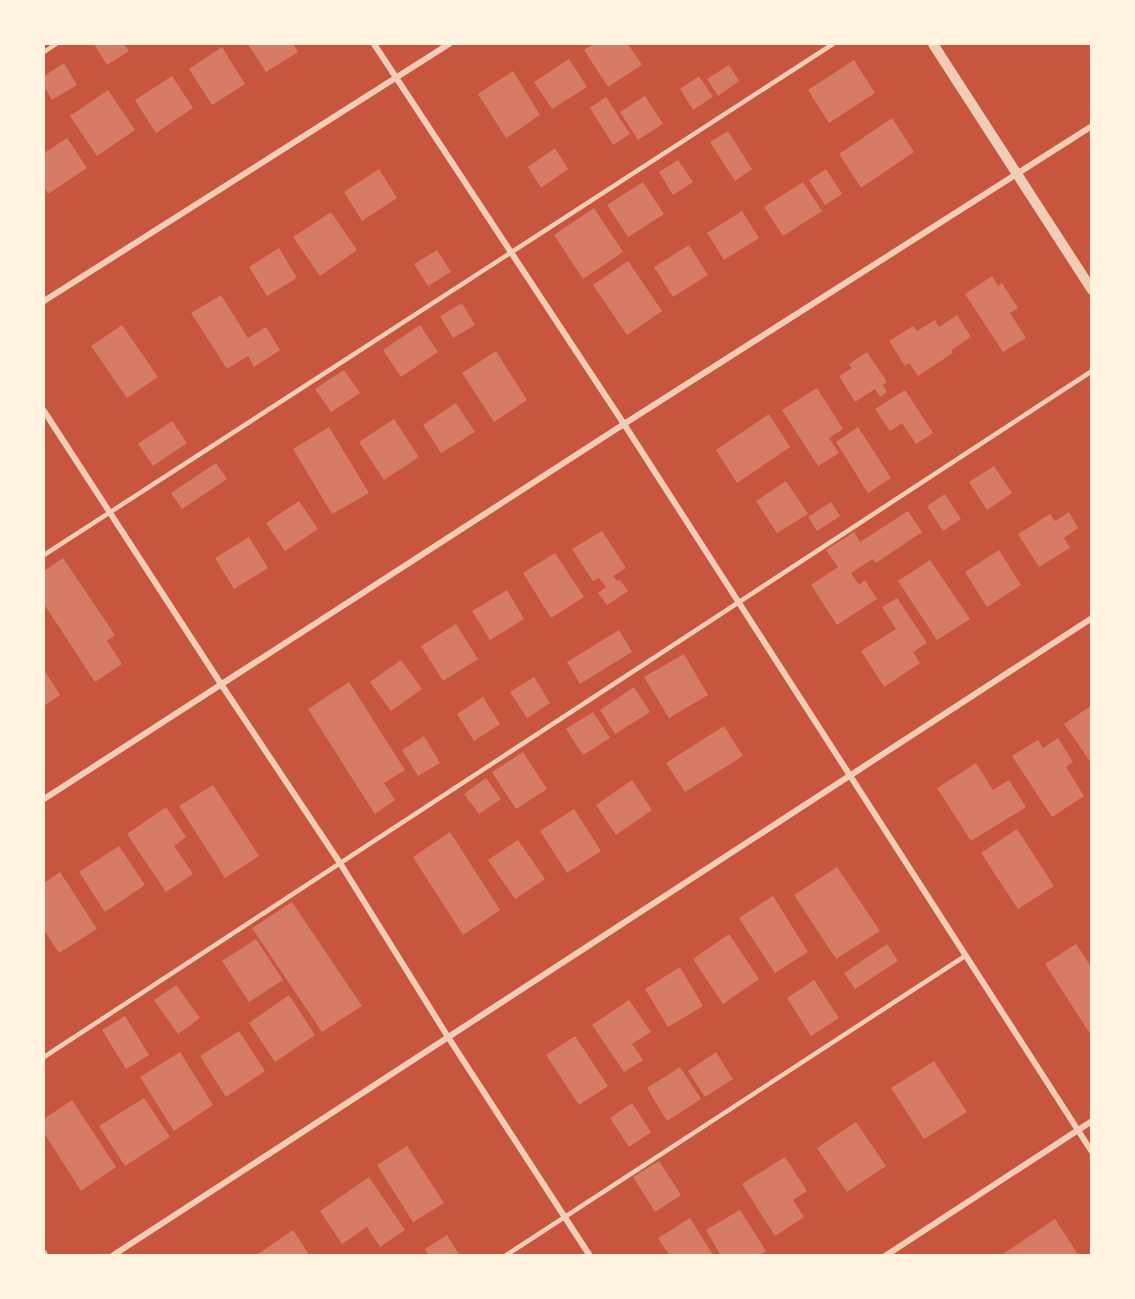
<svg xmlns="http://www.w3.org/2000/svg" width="1135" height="1299" viewBox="0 0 1135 1299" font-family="Montserrat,sans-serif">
	<rect width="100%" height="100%" fill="#c8553d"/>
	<!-- building -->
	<path fill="#d67c66" d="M94,44H124L129,51L107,65Z
		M248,44H293L298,52L266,72Z
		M594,44H628L642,65L608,87L584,50Z
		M222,47L245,84L212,105L189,69Z
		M569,59L587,87L552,109L534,82Z
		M854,60L875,93L829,123L808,90Z
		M64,63L77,85L52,100L44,86V76Z
		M729,65L739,81L718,96L707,79Z
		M513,71L540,115L506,138L478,94Z
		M172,76L193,108L156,133L135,100Z
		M699,76L713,97L693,110L680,89Z
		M108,90L135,130L97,156L70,116Z
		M645,96L663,124L638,140L620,112Z
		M606,97L630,134L613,145L590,108Z
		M892,118L914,152L861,188L839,154Z
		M728,131L752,169L735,181L710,142Z
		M67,138L87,168L48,194L44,186V153Z
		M555,148L568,169L541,188L528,167Z
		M678,160L693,182L673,195L659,172Z
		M379,169L397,198L362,221L344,192Z
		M826,169L842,194L825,205L809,180Z
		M643,182L664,214L628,237L607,205Z
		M803,182L822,211L783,236L764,207Z
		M594,208L623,252L583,279L554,235Z
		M742,211L759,238L724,260L707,233Z
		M331,212L357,250L320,276L293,237Z
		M689,245L708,275L673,297L654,267Z
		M279,248L297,278L267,296L249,267Z
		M437,250L451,272L428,286L414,264Z
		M628,261L662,311L627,335L593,285Z
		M992,276L998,286L1002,283L1018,308L1010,313L1026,338L1003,352L965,294Z
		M221,295L248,338L266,327L280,350L254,367L248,356L227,369L191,313Z
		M462,303L475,325L453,338L440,316Z
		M957,315L971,337L951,350L953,353L918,376L909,363L905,366L889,341L913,326L917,331L935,320L939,327Z
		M122,325L158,377L127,398L91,346Z
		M420,325L438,352L401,377L383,350Z
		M496,351L527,400L494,422L462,373Z
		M867,352L887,382L883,385L887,392L880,397L875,389L855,402L839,376L852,368L849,364Z
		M344,370L360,393L331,412L315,389Z
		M817,388L843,429L829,438L839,453L818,466L782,410Z
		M905,390L933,433L916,444L902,423L890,431L875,409Z
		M456,403L475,432L441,453L423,425Z
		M769,414L790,447L737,483L716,450Z
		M394,419L419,457L384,480L359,442Z
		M172,421L187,443L153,466L138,444Z
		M329,427L369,493L332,514L293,449Z
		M858,427L891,478L868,493L836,442Z
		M216,463L227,479L182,509L171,493Z
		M994,466L1012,493L987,510L969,482Z
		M786,481L808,514L777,533L756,501Z
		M945,494L961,519L943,531L927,506Z
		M299,501L318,529L285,551L266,523Z
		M831,502L840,516L817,531L808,517Z
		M908,511L922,532L876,563L873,559L851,573L859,585L865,580L877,599L837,625L811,585L838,567L826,550L854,532L860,542Z
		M1069,512L1078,528L1064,538L1070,548L1039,567L1018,534L1050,514L1055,521Z
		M602,531L626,568L613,576L617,581L620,580L628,591L607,605L598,593L606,587L599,578L593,581L572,549Z
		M249,537L268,568L234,589L215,558Z
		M999,550L1021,585L987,607L965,572Z
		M555,553L584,597L551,618L523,573Z
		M63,558L115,635L107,641L122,664L95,682L44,604V571Z
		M930,560L970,619L937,640L898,581Z
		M507,590L524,619L490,640L472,611Z
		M897,598L927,643L913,652L920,663L884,687L861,651L896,629L882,607Z
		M456,624L478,659L443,681L421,646Z
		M619,630L632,652L580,684L567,662Z
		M684,654L708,695L669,718L644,677Z
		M401,660L422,689L391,711L370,682Z
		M44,670L60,695L44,706Z
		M534,677L550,703L527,718L510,692Z
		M349,682L405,770L384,783L395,800L375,814L308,709Z
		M634,687L650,712L615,734L600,710Z
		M483,697L500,724L474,741L457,714Z
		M1092,705V764L1064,724Z
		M593,712L610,738L583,755L566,729Z
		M724,726L743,756L685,792L666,763Z
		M424,736L440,763L418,776L402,750Z
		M1058,738L1073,762L1066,767L1084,796L1052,817L1012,756L1038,740L1043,748Z
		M523,752L547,789L516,809L492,772Z
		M976,763L993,790L1009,780L1026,807L971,841L937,788Z
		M486,778L501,799L479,814L464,794Z
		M632,780L652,810L616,835L596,805Z
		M213,785L259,856L225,878L179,806Z
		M166,807L186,837L174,846L193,874L166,892L127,834Z
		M574,809L601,851L567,873L540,831Z
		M1017,829L1054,886L1018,909L981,853Z
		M450,832L500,910L463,935L413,857Z
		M518,840L545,879L515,899L488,860Z
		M119,846L145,885L105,912L79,872Z
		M837,867L880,931L836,959L794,895Z
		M60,872L97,929L59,953L44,930V883Z
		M773,896L808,952L775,973L739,918Z
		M292,902L362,1006L322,1032L252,928Z
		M729,934L759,979L723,1004L693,959Z
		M256,939L283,980L249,1002L222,961Z
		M887,944L898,961L855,989L844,973Z
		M1076,944L1092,968V1030L1089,1032L1045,964Z
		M680,967L703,1006L668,1027L645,989Z
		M814,980L839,1018L811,1036L787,998Z
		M176,985L200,1018L178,1034L154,1000Z
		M289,995L315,1035L275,1062L249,1023Z
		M629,1000L651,1032L632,1044L643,1060L624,1072L592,1025Z
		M125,1016L149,1055L126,1069L102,1030Z
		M239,1031L265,1071L226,1097L200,1056Z
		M575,1036L608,1086L579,1105L546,1055Z
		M180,1052L213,1105L174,1131L140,1077Z
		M716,1052L733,1079L705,1097L688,1071Z
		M934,1061L967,1112L924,1139L891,1088Z
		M680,1067L701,1099L667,1121L647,1088Z
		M144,1098L170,1137L125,1166L99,1126Z
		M72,1100L116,1167L81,1191L44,1133V1119Z
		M632,1103L651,1132L629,1147L610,1118Z
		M856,1122L886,1166L847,1192L817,1148Z
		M407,1146L444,1203L413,1222L377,1165Z
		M785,1157L807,1191L793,1200L804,1217L775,1236L742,1184Z
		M659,1161L681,1195L655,1212L633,1177Z
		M369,1177L405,1230L380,1247L367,1227L342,1244L320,1211Z
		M740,1210L766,1251L759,1256H721L706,1230Z
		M690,1218L713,1255L712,1256H670L658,1238Z
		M1055,1219L1079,1256H1000Z
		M293,1230L310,1256H255Z
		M447,1235L460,1256H429L425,1249Z"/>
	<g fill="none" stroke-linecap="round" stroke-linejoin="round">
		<!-- service -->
		<path stroke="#f1ccb7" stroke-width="4.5" d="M44,52L56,44
			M44,555L833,44
			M44,1057L1092,371
			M505,1256L965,956"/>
		<!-- minor -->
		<path stroke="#f1ccb7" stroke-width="6" d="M374,44L624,424L1092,1152
			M44,301L449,44
			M44,411L221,684L340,863L448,1037L590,1256
			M44,799L624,424L1092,126
			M44,1253L45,1256
			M112,1256L1092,618
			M885,1256L1092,1121"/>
		<!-- tertiary -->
		<path stroke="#f1ccb7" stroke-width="10" d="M933,44L1092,290"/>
	</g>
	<!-- border -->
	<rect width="1135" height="1299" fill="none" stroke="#fff3e0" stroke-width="90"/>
</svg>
